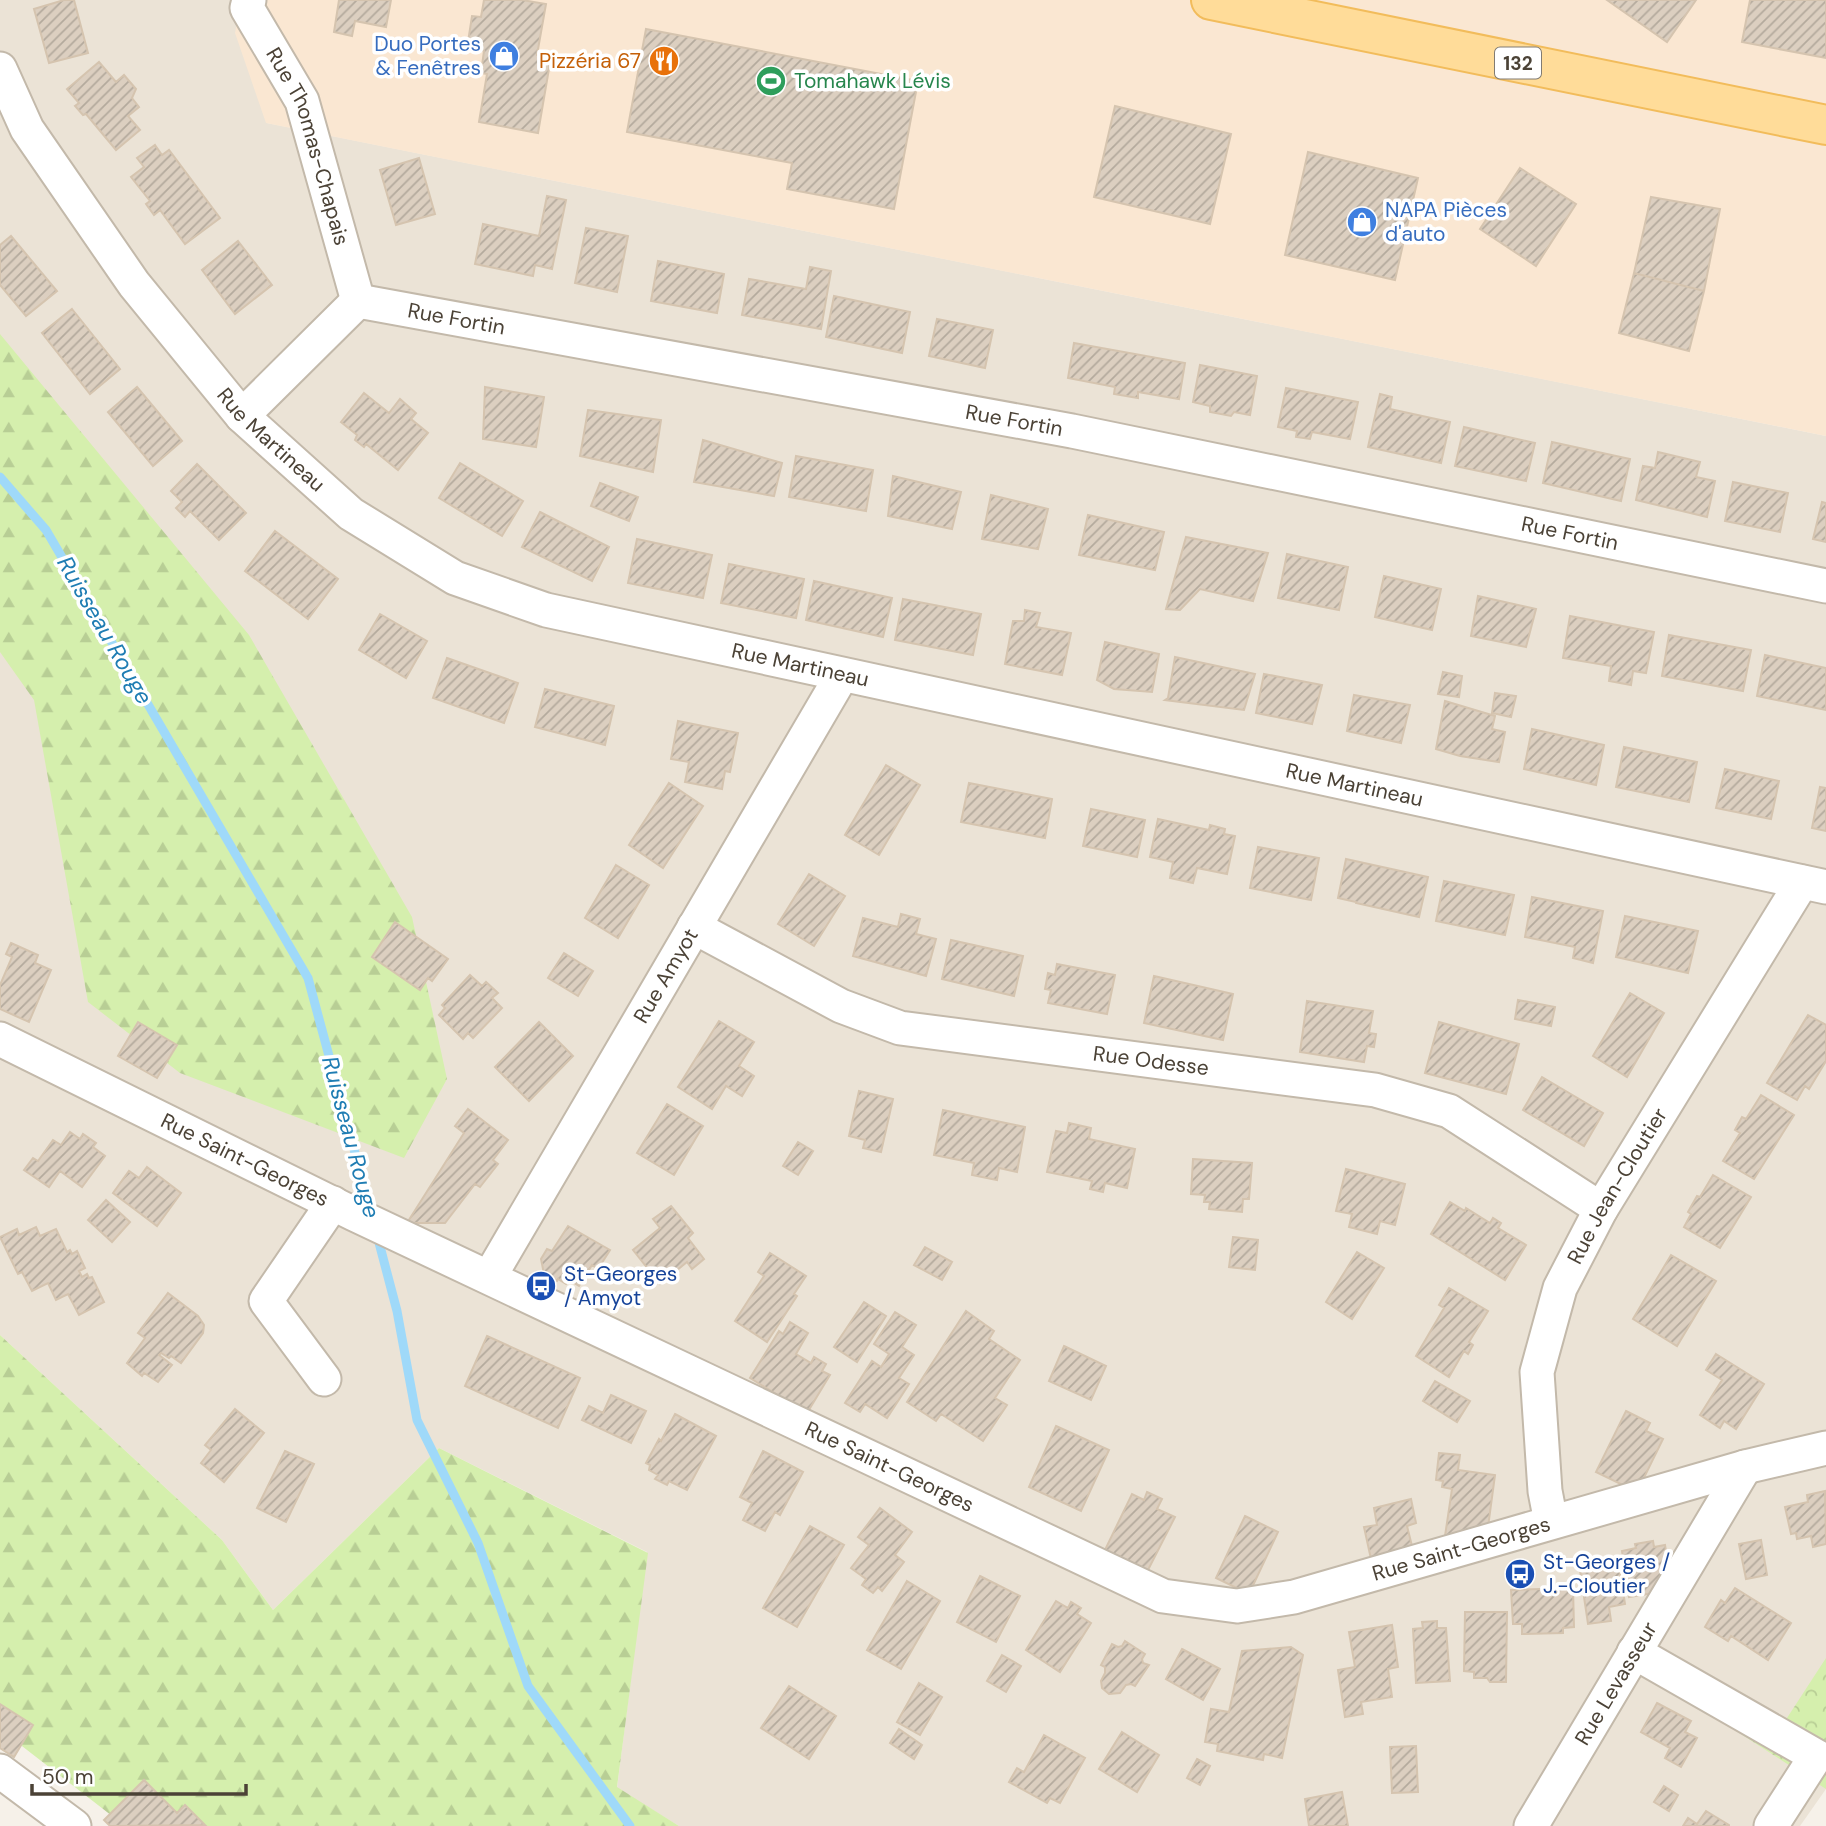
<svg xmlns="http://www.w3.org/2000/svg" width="1826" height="1826" viewBox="0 0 1826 1826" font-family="'DM Sans',sans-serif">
	<defs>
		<pattern id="forest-firs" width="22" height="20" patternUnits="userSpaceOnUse" patternTransform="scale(1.75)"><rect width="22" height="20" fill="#d5efad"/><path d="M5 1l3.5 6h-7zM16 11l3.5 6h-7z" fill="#b8ce95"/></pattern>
		<pattern id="park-crowns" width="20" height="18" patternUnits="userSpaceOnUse" patternTransform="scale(1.75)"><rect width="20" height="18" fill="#d5efad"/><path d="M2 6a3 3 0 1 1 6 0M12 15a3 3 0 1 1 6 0" fill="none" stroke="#b8ce95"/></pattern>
		<pattern id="building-hatch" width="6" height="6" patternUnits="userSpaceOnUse" patternTransform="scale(1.75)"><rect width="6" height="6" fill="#dccfc0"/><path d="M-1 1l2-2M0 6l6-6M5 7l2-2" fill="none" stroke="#b4aa9d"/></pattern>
	</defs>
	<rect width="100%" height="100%" fill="#f6f1e9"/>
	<!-- residential -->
	<path fill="#ebe3d6" d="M0,0H241L267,123L1826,436V1789L1800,1826H679L617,1788L647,1552L439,1448L273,1610L222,1540L0,1335Z"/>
	<!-- commercial -->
	<path fill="#fae7d2" d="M241,0H1826V436L266,123L235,33Z"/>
	<!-- forest -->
	<path fill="url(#forest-firs)" d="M0,334L249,635L412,917L447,1079L404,1158L180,1073L88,1002L34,700L0,652Z
		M0,1335L222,1540L273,1610L439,1448L648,1553L617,1787L679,1826H125L0,1729Z"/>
	<!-- park -->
	<path fill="url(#park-crowns)" d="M1826,1658V1789L1629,1662L1785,1721Z"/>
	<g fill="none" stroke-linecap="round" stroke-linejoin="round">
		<!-- stream -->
		<path stroke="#9fd9f9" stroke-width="9" d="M0,477L46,530L308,978L371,1212
			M377,1235L397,1311L417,1420L478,1543L528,1686L630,1826"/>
	</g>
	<!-- building -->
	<path fill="url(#building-hatch)" stroke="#d5c4af" stroke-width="2" d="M64,0H74L88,53L49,63L34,9Z
		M339,0H391L386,27L355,21L352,36L334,32Z
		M484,0H522L546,4L537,55L551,57L538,133L479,122L487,74L481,73L484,51L474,49L475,43L468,42L472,16L481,17Z
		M1607,0H1696L1667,42Z
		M1750,0H1826V58L1742,42Z
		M646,29L918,81L894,209L787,189L792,163L627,132Z
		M99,62L116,82L124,75L136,89L132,98L139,107L128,116L140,130L116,150L86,114L83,115L75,106L79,103L67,89Z
		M1115,106L1231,134L1210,224L1094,197Z
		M155,145L162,155L169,150L220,218L185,244L160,210L154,215L146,204L150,201L131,177L144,167L137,158Z
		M1308,152L1418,178L1395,280L1285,255Z
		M419,158L435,214L396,225L380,170Z
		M1520,168L1576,204L1536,266L1480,229Z
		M547,196L566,200L552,269L535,265L533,276L475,264L483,224L539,236Z
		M1651,197L1720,209L1704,291L1634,273Z
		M586,228L628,236L617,292L575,283Z
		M11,236L57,291L26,316L0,285V245Z
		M238,241L272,285L235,314L202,270Z
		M658,261L724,274L717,313L651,301Z
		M810,267L831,271L821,329L742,315L749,279L806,289Z
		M1634,273L1704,291L1689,351L1619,333Z
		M834,296L910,312L902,353L826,337Z
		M72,309L120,369L90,394L42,333Z
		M937,319L993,330L985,368L929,356Z
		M1074,343L1185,363L1179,399L1138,392V398L1114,394L1115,387L1068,378Z
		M1200,365L1257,376L1250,415L1234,412L1231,416L1210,412V406L1193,402Z
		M137,387L182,441L153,466L108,412Z
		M485,387L544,397L536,447L483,439Z
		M1286,388L1358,402L1350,439L1312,432L1310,439L1296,437L1297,431L1278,427Z
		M364,393L389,413L400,399L416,413L411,419L428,433L398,470L366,444L364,447L355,440L357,435L341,422Z
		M1380,394L1392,397L1390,409L1450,422L1441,463L1368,447Z
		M588,410L661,420L653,472L580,456Z
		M1464,427L1535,443L1526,481L1455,466Z
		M703,440L782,463L774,496L694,482Z
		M1552,442L1630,459L1621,501L1543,483Z
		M1658,452L1700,462L1696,477L1715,481L1707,517L1636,500L1643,466L1655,468Z
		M796,456L873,470L866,511L789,497Z
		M460,463L523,501L502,536L439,498Z
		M197,464L246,513L219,540L190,511L185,517L176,508L182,502L171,491Z
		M893,476L961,492L952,529L888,516Z
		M1733,482L1788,493L1780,532L1725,521Z
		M600,483L638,497L629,521L591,506Z
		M991,495L1048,509L1038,549L982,539Z
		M1822,502L1826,503V542L1813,539Z
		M540,512L609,547L592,581L522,547Z
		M1088,515L1164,532L1155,570L1079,555Z
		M275,531L338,579L308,619L245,571Z
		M1186,537L1268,553L1253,601L1200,589L1180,610L1166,609Z
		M637,539L712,555L703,598L628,583Z
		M1287,554L1348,567L1339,610L1278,598Z
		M729,564L804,579L796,618L721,603Z
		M1384,576L1441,589L1432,630L1375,617Z
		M814,581L892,598L883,637L806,620Z
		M1478,596L1536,609L1526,647L1471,636Z
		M903,599L981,614L973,655L895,640Z
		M1025,610L1040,613L1036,627L1071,633L1062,675L1005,664L1013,621H1024Z
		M380,614L427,641L406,678L359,650Z
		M1570,616L1654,632L1646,673L1633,671L1631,685L1609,681L1611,666L1563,658Z
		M1669,635L1751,650L1743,691L1662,676Z
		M1105,642L1159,654L1152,692L1114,689L1097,680Z
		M1765,655L1826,668V710L1757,696Z
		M1175,657L1255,674L1244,710L1165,700L1168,698Z
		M447,658L518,683L504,723L433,698Z
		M1443,672L1462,676L1459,697L1438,694Z
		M1264,674L1322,685L1312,724L1256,713Z
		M545,689L614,706L605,745L535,727Z
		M1495,693L1516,696L1511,717L1492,713Z
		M1354,695L1410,705L1401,743L1347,731Z
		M1445,701L1495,716L1492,729L1505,732L1499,762L1460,756L1436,749Z
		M678,721L738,733L730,772L725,771L722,789L685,782L689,762L671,759Z
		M1532,729L1604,745L1596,785L1524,769Z
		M1624,747L1697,762L1689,802L1616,787Z
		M886,765L920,785L879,855L845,835Z
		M1725,769L1779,781L1771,819L1716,808Z
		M669,783L703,806L663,868L629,845Z
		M969,783L1052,799L1045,838L961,822Z
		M1820,787L1826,788V831L1812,828Z
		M1091,809L1145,820L1137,857L1083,846Z
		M1158,819L1209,830L1210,825L1225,829L1224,834L1235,836L1227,874L1197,868L1193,883L1170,878L1173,862L1150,857Z
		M1258,847L1319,858L1311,900L1250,888Z
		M1346,859L1428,877L1419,917L1356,903V902L1338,898Z
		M616,865L649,885L618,938L585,918Z
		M809,874L845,896L814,946L778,924Z
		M1444,881L1514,895L1505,935L1436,921Z
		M1532,897L1603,911L1593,963L1573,958L1575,947L1525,937Z
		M901,914L920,919L916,934L936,939L926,976L853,956L863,918L898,927Z
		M1625,916L1698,931L1688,973L1616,957Z
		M395,922L448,959L432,981L428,978L420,990L372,957Z
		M951,940L1023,956L1014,996L942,979Z
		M11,943L38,955L35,963L51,970L29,1022L0,1009V985L12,957L6,954Z
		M564,953L593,971L578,996L548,978Z
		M1057,964L1115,975L1107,1014L1048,1003L1051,990L1045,989L1048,973L1055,975Z
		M470,975L482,986L486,982L498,993L492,998L502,1008L473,1038L468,1033L463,1039L439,1015L445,1008L442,1005Z
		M1154,976L1233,994L1223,1040L1144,1023Z
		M1630,993L1664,1013L1627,1077L1593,1056Z
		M1518,1000L1555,1007L1551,1026L1515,1019Z
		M1307,1001L1373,1011L1369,1033L1376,1034L1374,1047L1367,1046L1364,1062L1300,1052Z
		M1808,1015L1826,1025V1061L1809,1089L1805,1086L1797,1100L1767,1083Z
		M719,1021L754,1042L739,1066L754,1076L742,1096L726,1086L712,1109L678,1087Z
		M138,1022L177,1045L157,1078L118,1056Z
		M539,1022L573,1056L529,1101L495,1067Z
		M1439,1022L1519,1044L1506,1094L1425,1073Z
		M1542,1077L1603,1113L1584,1146L1523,1110Z
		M859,1091L893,1099L881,1152L863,1148L865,1140L849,1136Z
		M1761,1095L1794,1115L1754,1179L1723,1161L1740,1133L1735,1130L1742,1117L1746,1119Z
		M667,1104L703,1126L674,1175L637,1153Z
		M468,1109L508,1140L493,1160L498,1164L480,1187L475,1184L445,1223H407L464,1133L455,1126Z
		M943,1110L1025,1127L1017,1172L999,1168L997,1180L972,1175L974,1163L934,1155Z
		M1069,1123L1091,1128L1089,1139L1135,1149L1127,1188L1105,1183L1103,1192L1090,1189L1092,1181L1047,1172L1056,1131L1067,1133Z
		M70,1132L80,1139L83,1134L96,1143L93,1147L105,1156L82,1187L60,1171L49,1187L24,1170L33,1158L38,1161L53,1140L61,1145Z
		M798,1142L813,1151L798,1175L783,1166Z
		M1193,1159L1252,1163L1249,1199H1243L1242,1212L1209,1209L1210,1202H1204L1205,1195L1191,1194Z
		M147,1167L181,1193L157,1226L113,1193L129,1171L139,1178Z
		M1346,1169L1405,1184L1395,1225L1380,1221L1377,1234L1349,1227L1352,1214L1336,1211Z
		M1713,1175L1751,1197L1720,1248L1684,1227L1691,1214L1688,1212L1697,1196L1700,1197Z
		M106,1200L130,1222L112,1242L88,1220Z
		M1450,1202L1465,1211L1466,1208L1490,1223L1493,1218L1501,1223L1498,1228L1526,1245L1505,1280L1431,1234Z
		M671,1206L693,1233L688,1238L704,1259L692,1269L687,1262L660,1284L633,1250L660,1228L653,1219Z
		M568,1226L610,1250L598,1269L592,1265L579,1286L569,1280L566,1284L558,1279L557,1281L544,1274L541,1259L547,1249L552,1251Z
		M36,1227L40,1236L56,1229L67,1252L70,1250L72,1254L77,1251L85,1268L79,1271L82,1277L87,1274L89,1278L92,1277L104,1302L79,1315L68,1294L56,1300L48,1283L32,1291L22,1272L18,1274L0,1237L17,1229L19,1235Z
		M1233,1237L1258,1240L1255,1270L1229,1267Z
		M925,1247L952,1262L942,1280L914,1265Z
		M1357,1252L1384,1268L1352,1319L1326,1302Z
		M770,1253L806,1276L794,1294L797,1296L767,1342L735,1321L764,1276L758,1272Z
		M1671,1255L1716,1281L1677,1346L1633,1319Z
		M1449,1288L1488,1311L1469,1342L1473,1345L1468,1354L1464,1351L1449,1377L1416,1356L1444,1308L1439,1305Z
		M168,1293L198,1316L204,1325L203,1333L181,1363L171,1356L169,1358L161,1353L159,1355L172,1365L158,1382L144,1373L142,1376L127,1363L145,1338L138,1333Z
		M864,1302L886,1316L857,1362L834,1347Z
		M966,1311L994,1331L989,1339L1020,1360L995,1398L1007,1405L983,1441L941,1414L936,1421L907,1402Z
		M895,1312L916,1325L902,1347L914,1355L899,1378L909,1384L887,1418L865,1404L860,1412L845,1403L872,1361L881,1367L889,1354L874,1344Z
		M790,1322L808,1333L796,1354L811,1363L814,1357L826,1364L822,1371L830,1375L807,1413L750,1378L779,1331L783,1334Z
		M487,1336L580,1378L558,1428L465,1386Z
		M1064,1346L1106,1366L1091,1400L1049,1381Z
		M1716,1354L1764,1384L1736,1429L1724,1421L1720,1428L1700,1415L1722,1380L1706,1370Z
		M1435,1381L1470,1401L1457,1422L1423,1401Z
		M611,1395L646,1411L631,1443L582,1420L589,1406L603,1413Z
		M235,1409L264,1433L224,1482L201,1463L211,1450L205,1445Z
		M1626,1411L1650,1423L1646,1431L1663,1439L1637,1492L1596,1472Z
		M675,1414L716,1436L687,1490L669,1481L667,1485L655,1479L658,1475L649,1470L650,1465L646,1463L659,1439L661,1441Z
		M1056,1426L1109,1450L1081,1511L1029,1487Z
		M285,1451L314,1464L286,1522L257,1508Z
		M763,1451L803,1472L780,1515L775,1512L765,1531L743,1520L752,1503L740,1497Z
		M1439,1453L1460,1455L1458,1470L1495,1475L1486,1542L1445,1536L1452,1489L1442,1487L1443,1481L1436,1480Z
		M1825,1491L1826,1544L1813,1547L1811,1536L1797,1539L1796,1533L1791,1534L1785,1507L1808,1502L1807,1495Z
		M1147,1492L1162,1499L1157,1509L1175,1517L1147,1572L1104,1552L1132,1494L1144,1500Z
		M1411,1499L1416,1523L1407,1526L1413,1550L1371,1559L1364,1527L1377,1525L1374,1508Z
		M880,1508L912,1532L895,1555L904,1562L882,1591L878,1587L873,1593L862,1585L866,1579L851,1568L869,1545L858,1537Z
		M1245,1516L1278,1532L1249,1594L1216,1578Z
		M810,1526L844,1545L797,1627L763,1608Z
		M1761,1540L1767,1575L1746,1579L1739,1544Z
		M1653,1541L1654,1547L1665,1545L1671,1582L1666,1591L1629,1597L1622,1551L1636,1548L1635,1544Z
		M1613,1559L1614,1566L1619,1565L1625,1604L1609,1607L1611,1621L1588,1624L1580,1570L1585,1569L1584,1563Z
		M980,1576L1020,1596L996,1642L957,1622Z
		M907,1581L940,1601L901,1669L867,1650Z
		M1573,1588L1574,1627L1563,1628V1633L1522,1634V1624H1513L1511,1590Z
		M1735,1588L1791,1623L1768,1660L1731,1636L1728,1641L1705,1627L1721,1600L1725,1603Z
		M1056,1601L1068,1608L1071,1602L1081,1608L1077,1614L1091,1623L1060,1672L1026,1650Z
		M1465,1612H1507L1506,1682H1490L1487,1678H1474V1672L1464,1671Z
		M1437,1621V1628H1446L1450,1681L1416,1683L1413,1629L1423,1628L1422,1622Z
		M1392,1625L1398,1667L1388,1669L1392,1697L1361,1702L1363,1714L1345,1717L1338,1670L1355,1667L1349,1632Z
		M1125,1641L1145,1654L1142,1659L1143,1663L1149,1665L1135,1686L1131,1684L1126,1685L1120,1693L1109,1694L1102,1688L1101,1681L1105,1673V1667L1101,1665L1112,1644L1118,1647L1122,1646Z
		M1291,1647L1303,1655L1282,1758L1264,1754L1263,1760L1217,1751L1218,1744L1205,1742L1211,1709L1229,1712L1242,1651Z
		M1182,1649L1220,1669L1203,1700L1166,1679Z
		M1002,1655L1021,1666L1006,1692L987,1681Z
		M919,1683L942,1697L920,1735L897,1722Z
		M789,1686L836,1716L809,1759L761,1728Z
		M1657,1703L1691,1721L1685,1732L1697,1738L1681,1767L1665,1758L1670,1748L1641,1732Z
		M0,1704L33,1725L14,1757L0,1748Z
		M899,1729L922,1745L914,1759L890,1743Z
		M1122,1732L1159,1755L1137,1792L1099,1769Z
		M1044,1735L1085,1758L1060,1803L1050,1798L1047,1803L1009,1782L1017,1768L1024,1772Z
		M1416,1746L1418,1792L1392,1793L1390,1747Z
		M1197,1759L1210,1766L1200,1785L1187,1778Z
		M144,1780L177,1813L185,1805L205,1825L110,1826L104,1820Z
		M1664,1786L1678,1795L1669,1811L1654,1802Z
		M1342,1792L1348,1826H1309L1305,1799Z
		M1706,1811L1729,1825V1826H1683L1688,1818L1697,1824Z"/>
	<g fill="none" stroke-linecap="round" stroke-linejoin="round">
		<!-- minor casing -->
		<g stroke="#c3b9aa" stroke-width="37">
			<g id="minor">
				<path id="s1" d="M249,0L247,8L302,101L358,301"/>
				<path id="s2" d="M0,69L27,129L134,284L242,416L351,514L455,578L546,610L1826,887"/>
				<path id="s3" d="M358,301L1072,431L1826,586"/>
				<path d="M242,416L358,301"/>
				<path id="s4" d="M694,927L841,1006L900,1028L1375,1090L1449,1111L1601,1209"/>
				<path id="s5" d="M0,1039L354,1214L1163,1596L1237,1606L1294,1597L1745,1467L1826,1448"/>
				<path id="s6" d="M490,1276L842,675"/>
				<path d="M324,1379L266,1301L333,1203"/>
				<path id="s7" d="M1551,1522L1545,1491L1537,1372L1560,1288L1601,1209L1802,882"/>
				<path d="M1634,1652L1816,1756L1771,1826"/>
				<path d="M0,1771L74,1826"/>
				<path id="s8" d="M1531,1826L1745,1467"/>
			</g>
		</g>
		<!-- major casing -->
		<g stroke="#f2bc5b" stroke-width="42">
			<path id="major" d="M1211,0L1826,125"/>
		</g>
		<!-- minor -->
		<use href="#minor" stroke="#fff" stroke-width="33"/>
		<!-- major -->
		<use href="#major" stroke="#ffdc99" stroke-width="38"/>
	</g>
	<!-- icons -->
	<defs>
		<g id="shop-disc" transform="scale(1.575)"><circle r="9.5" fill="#3f7fe0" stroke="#fff"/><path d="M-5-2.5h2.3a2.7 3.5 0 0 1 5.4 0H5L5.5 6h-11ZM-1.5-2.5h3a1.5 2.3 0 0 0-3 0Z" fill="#fff"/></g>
		<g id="restaurant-disc" transform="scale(1.575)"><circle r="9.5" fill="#e8710a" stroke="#fff"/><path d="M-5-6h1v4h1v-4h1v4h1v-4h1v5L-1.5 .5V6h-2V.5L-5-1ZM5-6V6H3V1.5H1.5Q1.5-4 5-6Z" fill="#fff"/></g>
		<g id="stadium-disc" transform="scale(1.575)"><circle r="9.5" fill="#2e9e5b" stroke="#fff"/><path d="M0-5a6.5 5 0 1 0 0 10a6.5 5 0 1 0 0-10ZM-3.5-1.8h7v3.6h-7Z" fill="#fff"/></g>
		<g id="bus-disc" transform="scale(1.575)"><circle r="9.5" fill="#1a4fb4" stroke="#fff"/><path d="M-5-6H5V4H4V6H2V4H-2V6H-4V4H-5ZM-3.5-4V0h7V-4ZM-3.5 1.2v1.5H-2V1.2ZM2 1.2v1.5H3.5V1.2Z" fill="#fff"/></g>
	</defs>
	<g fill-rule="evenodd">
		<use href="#shop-disc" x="504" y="56"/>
		<use href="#restaurant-disc" x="664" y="61"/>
		<use href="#stadium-disc" x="771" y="81"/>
		<use href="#shop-disc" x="1362" y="222"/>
		<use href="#bus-disc" x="541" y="1286"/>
		<use href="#bus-disc" x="1520" y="1574"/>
	</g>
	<g text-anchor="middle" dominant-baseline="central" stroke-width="7" stroke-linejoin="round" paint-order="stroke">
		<!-- shield labels -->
		<rect fill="#fff" stroke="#817b72" stroke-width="2" x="1495" y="47.5" width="46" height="31" rx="5"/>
		<g font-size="19" font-weight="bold" fill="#4b4236">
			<text x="1518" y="63">132</text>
		</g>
		<!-- shop labels -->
		<g font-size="21" fill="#366cbe" stroke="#fff" text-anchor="end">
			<text x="481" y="44">Duo Portes<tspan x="481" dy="24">&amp; Fenêtres</tspan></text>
			<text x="1385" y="210" text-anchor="start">NAPA Pièces<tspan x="1385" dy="24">d'auto</tspan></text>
		</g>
		<!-- food labels -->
		<g font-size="21" fill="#c56008" stroke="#fff" text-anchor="end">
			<text x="641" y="61">Pizzéria 67</text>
		</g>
		<!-- leisure labels -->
		<g font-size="21" fill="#27864d" stroke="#fff" text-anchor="start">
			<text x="794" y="81">Tomahawk Lévis</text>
		</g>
		<!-- street labels -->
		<g font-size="21" fill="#4b4236" stroke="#fff">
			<text stroke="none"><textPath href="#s1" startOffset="161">Rue Thomas-Chapais</textPath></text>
			<text stroke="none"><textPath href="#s3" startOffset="100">Rue Fortin</textPath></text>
			<text stroke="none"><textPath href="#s3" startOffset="667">Rue Fortin</textPath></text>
			<text stroke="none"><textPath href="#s2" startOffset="462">Rue Martineau</textPath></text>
			<text stroke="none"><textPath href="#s3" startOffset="1234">Rue Fortin</textPath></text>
			<text stroke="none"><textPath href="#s2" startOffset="1050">Rue Martineau</textPath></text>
			<text stroke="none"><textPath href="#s2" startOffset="1617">Rue Martineau</textPath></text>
			<text stroke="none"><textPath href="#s6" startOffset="348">Rue Amyot</textPath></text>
			<text stroke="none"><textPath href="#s4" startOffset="483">Rue Odesse</textPath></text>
			<text stroke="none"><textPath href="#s5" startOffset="273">Rue Saint-Georges</textPath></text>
			<text stroke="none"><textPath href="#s7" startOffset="355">Rue Jean-Cloutier</textPath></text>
			<text stroke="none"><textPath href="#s5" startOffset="987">Rue Saint-Georges</textPath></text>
			<text stroke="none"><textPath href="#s5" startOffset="1596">Rue Saint-Georges</textPath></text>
			<text stroke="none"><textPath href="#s8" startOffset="166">Rue Levasseur</textPath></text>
		</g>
		<!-- transit labels -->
		<g font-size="21" fill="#164399" stroke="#fff" text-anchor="start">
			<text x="564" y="1274">St-Georges<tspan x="564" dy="24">/ Amyot</tspan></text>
			<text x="1543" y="1562">St-Georges /<tspan x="1543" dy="24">J.-Cloutier</tspan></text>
		</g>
		<!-- water labels -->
		<g font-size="23" font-style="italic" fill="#1f7db3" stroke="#fff">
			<text transform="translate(105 630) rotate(60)">Ruisseau Rouge</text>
			<text transform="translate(351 1137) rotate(75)">Ruisseau Rouge</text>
		</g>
	</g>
	<!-- scale -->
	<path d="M32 1784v10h214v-10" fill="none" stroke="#4b4236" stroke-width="3.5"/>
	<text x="42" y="1784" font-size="21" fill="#4b4236" stroke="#ffffff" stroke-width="5" paint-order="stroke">50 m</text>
</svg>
